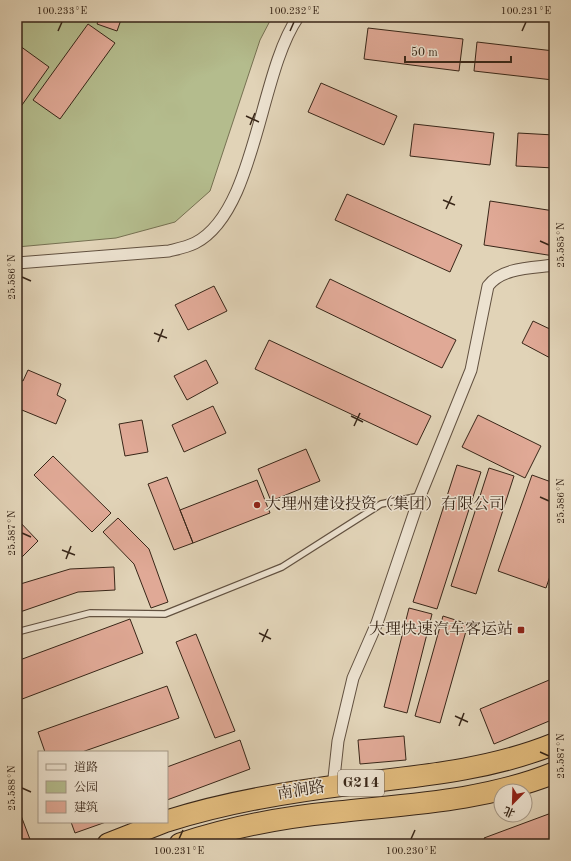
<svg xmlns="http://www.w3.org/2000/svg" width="571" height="861" viewBox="0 0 571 861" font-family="'Old Standard TT','Noto Serif SC',serif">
	<rect width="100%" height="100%" fill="#e1d3b7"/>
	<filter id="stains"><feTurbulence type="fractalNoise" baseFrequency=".005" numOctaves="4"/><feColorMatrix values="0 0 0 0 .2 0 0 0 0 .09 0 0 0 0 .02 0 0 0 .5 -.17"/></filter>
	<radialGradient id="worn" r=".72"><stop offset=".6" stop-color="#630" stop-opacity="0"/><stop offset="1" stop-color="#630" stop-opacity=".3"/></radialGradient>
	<!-- green -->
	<path fill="#b4bc8d" stroke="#767152" d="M17,17H272L260,40L210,191L175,222L116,238L17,247Z"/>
	<!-- building -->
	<path fill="#e0a996" stroke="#382618" d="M100,17H122L117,31L97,24Z
		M88,24L115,43L60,119L33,100Z
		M368,28L463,39L459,71L364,59Z
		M477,42L554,51L553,80L474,71Z
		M20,46L49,67L17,112V51Z
		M321,83L397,116L384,145L308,112Z
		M414,124L494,133L490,165L410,156Z
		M518,133L554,135V168L516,166Z
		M347,194L462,245L450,272L335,220Z
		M490,201L554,211V256L484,245Z
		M330,279L456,340L442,368L316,307Z
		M214,286L227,311L188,330L175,305Z
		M533,321L554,331V360L522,343Z
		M269,340L431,416L417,445L255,369Z
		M206,360L218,383L187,400L174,376Z
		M28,370L61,384L57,395L66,400L56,424L17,408V379L23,381Z
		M213,406L226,433L184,452L172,425Z
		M478,415L541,446L525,478L462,447Z
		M142,420L148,452L125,456L119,424Z
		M306,449L320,481L271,501L258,469Z
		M53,456L111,513L92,532L34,475Z
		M457,465L481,472L437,609L413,602Z
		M489,468L514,476L476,594L451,586Z
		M532,475L554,483V564L546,588L498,571Z
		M167,477L193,543L174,550L148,484Z
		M257,480L270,513L193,543L180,510Z
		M118,518L149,549L168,602L151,608L134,564L103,532Z
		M17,519L38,541L17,562Z
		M114,567L115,590L78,592L17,613V585L70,569Z
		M409,608L432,614L407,713L384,707Z
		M443,616L468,624L440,723L415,716Z
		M130,619L143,653L17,701V661Z
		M196,634L235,731L215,738L176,642Z
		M554,678V719L494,744L480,709Z
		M167,686L179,718L82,752H45L38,732Z
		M404,736L406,760L360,764L358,740Z
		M240,740L250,769L167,800V767Z
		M17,805L31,842L25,844H17Z
		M554,812V842L550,844H487L484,838Z
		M71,822H106L75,833Z"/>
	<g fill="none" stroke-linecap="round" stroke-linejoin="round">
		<!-- lane casing -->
		<g stroke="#625140" stroke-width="8">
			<path id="lane" d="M17,632L90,613L165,614L282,567L381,504L420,496"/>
		</g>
		<!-- street casing -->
		<g stroke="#625140" stroke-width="13">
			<path id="street" d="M17,263L169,251C177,249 187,247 195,243C256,212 259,73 298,17
				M333,787L338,741L353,678L377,623L420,496L471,370L488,286C502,267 533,268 554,265"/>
		</g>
		<!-- highway casing -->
		<g stroke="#382618" stroke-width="23">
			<path id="highway" d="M167,821C227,802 289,792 352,784C420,776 490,770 554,744
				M108,844L164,822
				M180,844C231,827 283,817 337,812C411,804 484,801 554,773"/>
		</g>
		<!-- lane -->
		<use href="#lane" stroke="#ece2d0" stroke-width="5.5"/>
		<!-- street -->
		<use href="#street" stroke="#ece2d0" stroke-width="11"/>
		<!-- highway -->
		<use href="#highway" stroke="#e0ba7c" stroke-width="21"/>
	</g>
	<!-- ticks -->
	<path fill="none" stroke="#382618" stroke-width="1.5" d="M58,31L62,22M290,31L294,22M522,31L526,22M246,116L259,122M250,125L255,113M443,200L455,205M446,209L452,196M540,241L549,245M22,277L31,281M154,333L167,338M158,342L163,329M351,416L363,422M354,426L360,413M540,497L549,501M22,533L31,537M62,550L75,555M66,559L71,546M259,633L271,639M262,642L268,629M455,716L468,722M459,726L464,713M540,752L549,756M22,788L31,792M179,839L183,830M411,839L415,830"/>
	<!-- markers -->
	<g fill="#8f2418" stroke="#ece2d0" stroke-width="1.5">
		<circle cx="257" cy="505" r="4"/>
		<rect x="517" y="626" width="8" height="8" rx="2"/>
	</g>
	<g text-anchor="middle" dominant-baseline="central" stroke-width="3" stroke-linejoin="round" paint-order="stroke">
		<!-- shield labels -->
		<rect fill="#ece2d0" stroke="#6e5e4f" stroke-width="1" x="338" y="770" width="46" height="26" rx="3"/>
		<g font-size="15" font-weight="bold" fill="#382618">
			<text x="361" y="783">G214</text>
		</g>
		<!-- poi labels -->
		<g font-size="16" fill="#382618" stroke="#ece2d0" text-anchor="start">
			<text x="265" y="505">大理州建设投资（集团）有限公司</text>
			<text x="513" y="630" text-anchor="end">大理快速汽车客运站</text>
		</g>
		<!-- street labels -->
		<g font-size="16" fill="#382618" stroke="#ece2d0">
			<text transform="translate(301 791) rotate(-9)">南涧路</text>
		</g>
	</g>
	<!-- margin -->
	<rect width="571" height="861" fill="none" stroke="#e1d3b7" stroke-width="44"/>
	<!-- legend -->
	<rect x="38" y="751" width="130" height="72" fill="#ece2d0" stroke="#a49786"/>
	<rect x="46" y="764" width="20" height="6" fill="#ece2d0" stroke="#a49786"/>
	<text x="74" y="771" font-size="12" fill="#382618">道路</text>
	<rect x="46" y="781" width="20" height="12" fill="#b4bc8d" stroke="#a49786"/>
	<text x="74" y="791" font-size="12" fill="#382618">公园</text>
	<rect x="46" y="801" width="20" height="12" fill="#e0a996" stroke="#a49786"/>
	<text x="74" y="811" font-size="12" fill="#382618">建筑</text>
	<!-- north arrow -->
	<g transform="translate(513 803) rotate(203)"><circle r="19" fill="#ece2d0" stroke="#a49786"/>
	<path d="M0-3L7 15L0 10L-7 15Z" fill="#8f2418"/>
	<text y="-6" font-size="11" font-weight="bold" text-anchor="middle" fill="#382618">北</text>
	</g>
	<!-- scale -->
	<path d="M405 56v6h106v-6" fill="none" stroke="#382618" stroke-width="2"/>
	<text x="411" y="56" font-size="12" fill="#382618" stroke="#ece2d0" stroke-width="3" paint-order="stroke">50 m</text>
	<rect x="22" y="22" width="527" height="817" fill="none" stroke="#382618" stroke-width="1.5"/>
	<g font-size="10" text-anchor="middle" fill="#382618">
		<text x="62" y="14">100.233°E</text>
		<text x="294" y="14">100.232°E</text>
		<text x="526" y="14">100.231°E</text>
		<text transform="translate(560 245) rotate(-90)" y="4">25.585°N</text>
		<text transform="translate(11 277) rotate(-90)" y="4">25.586°N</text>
		<text transform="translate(560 501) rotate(-90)" y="4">25.586°N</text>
		<text transform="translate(11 533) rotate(-90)" y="4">25.587°N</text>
		<text transform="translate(560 756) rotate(-90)" y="4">25.587°N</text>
		<text transform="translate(11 788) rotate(-90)" y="4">25.588°N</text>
		<text x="179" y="854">100.231°E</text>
		<text x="411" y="854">100.230°E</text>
	</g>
	<rect width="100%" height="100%" filter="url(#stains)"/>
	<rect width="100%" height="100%" fill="url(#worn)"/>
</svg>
